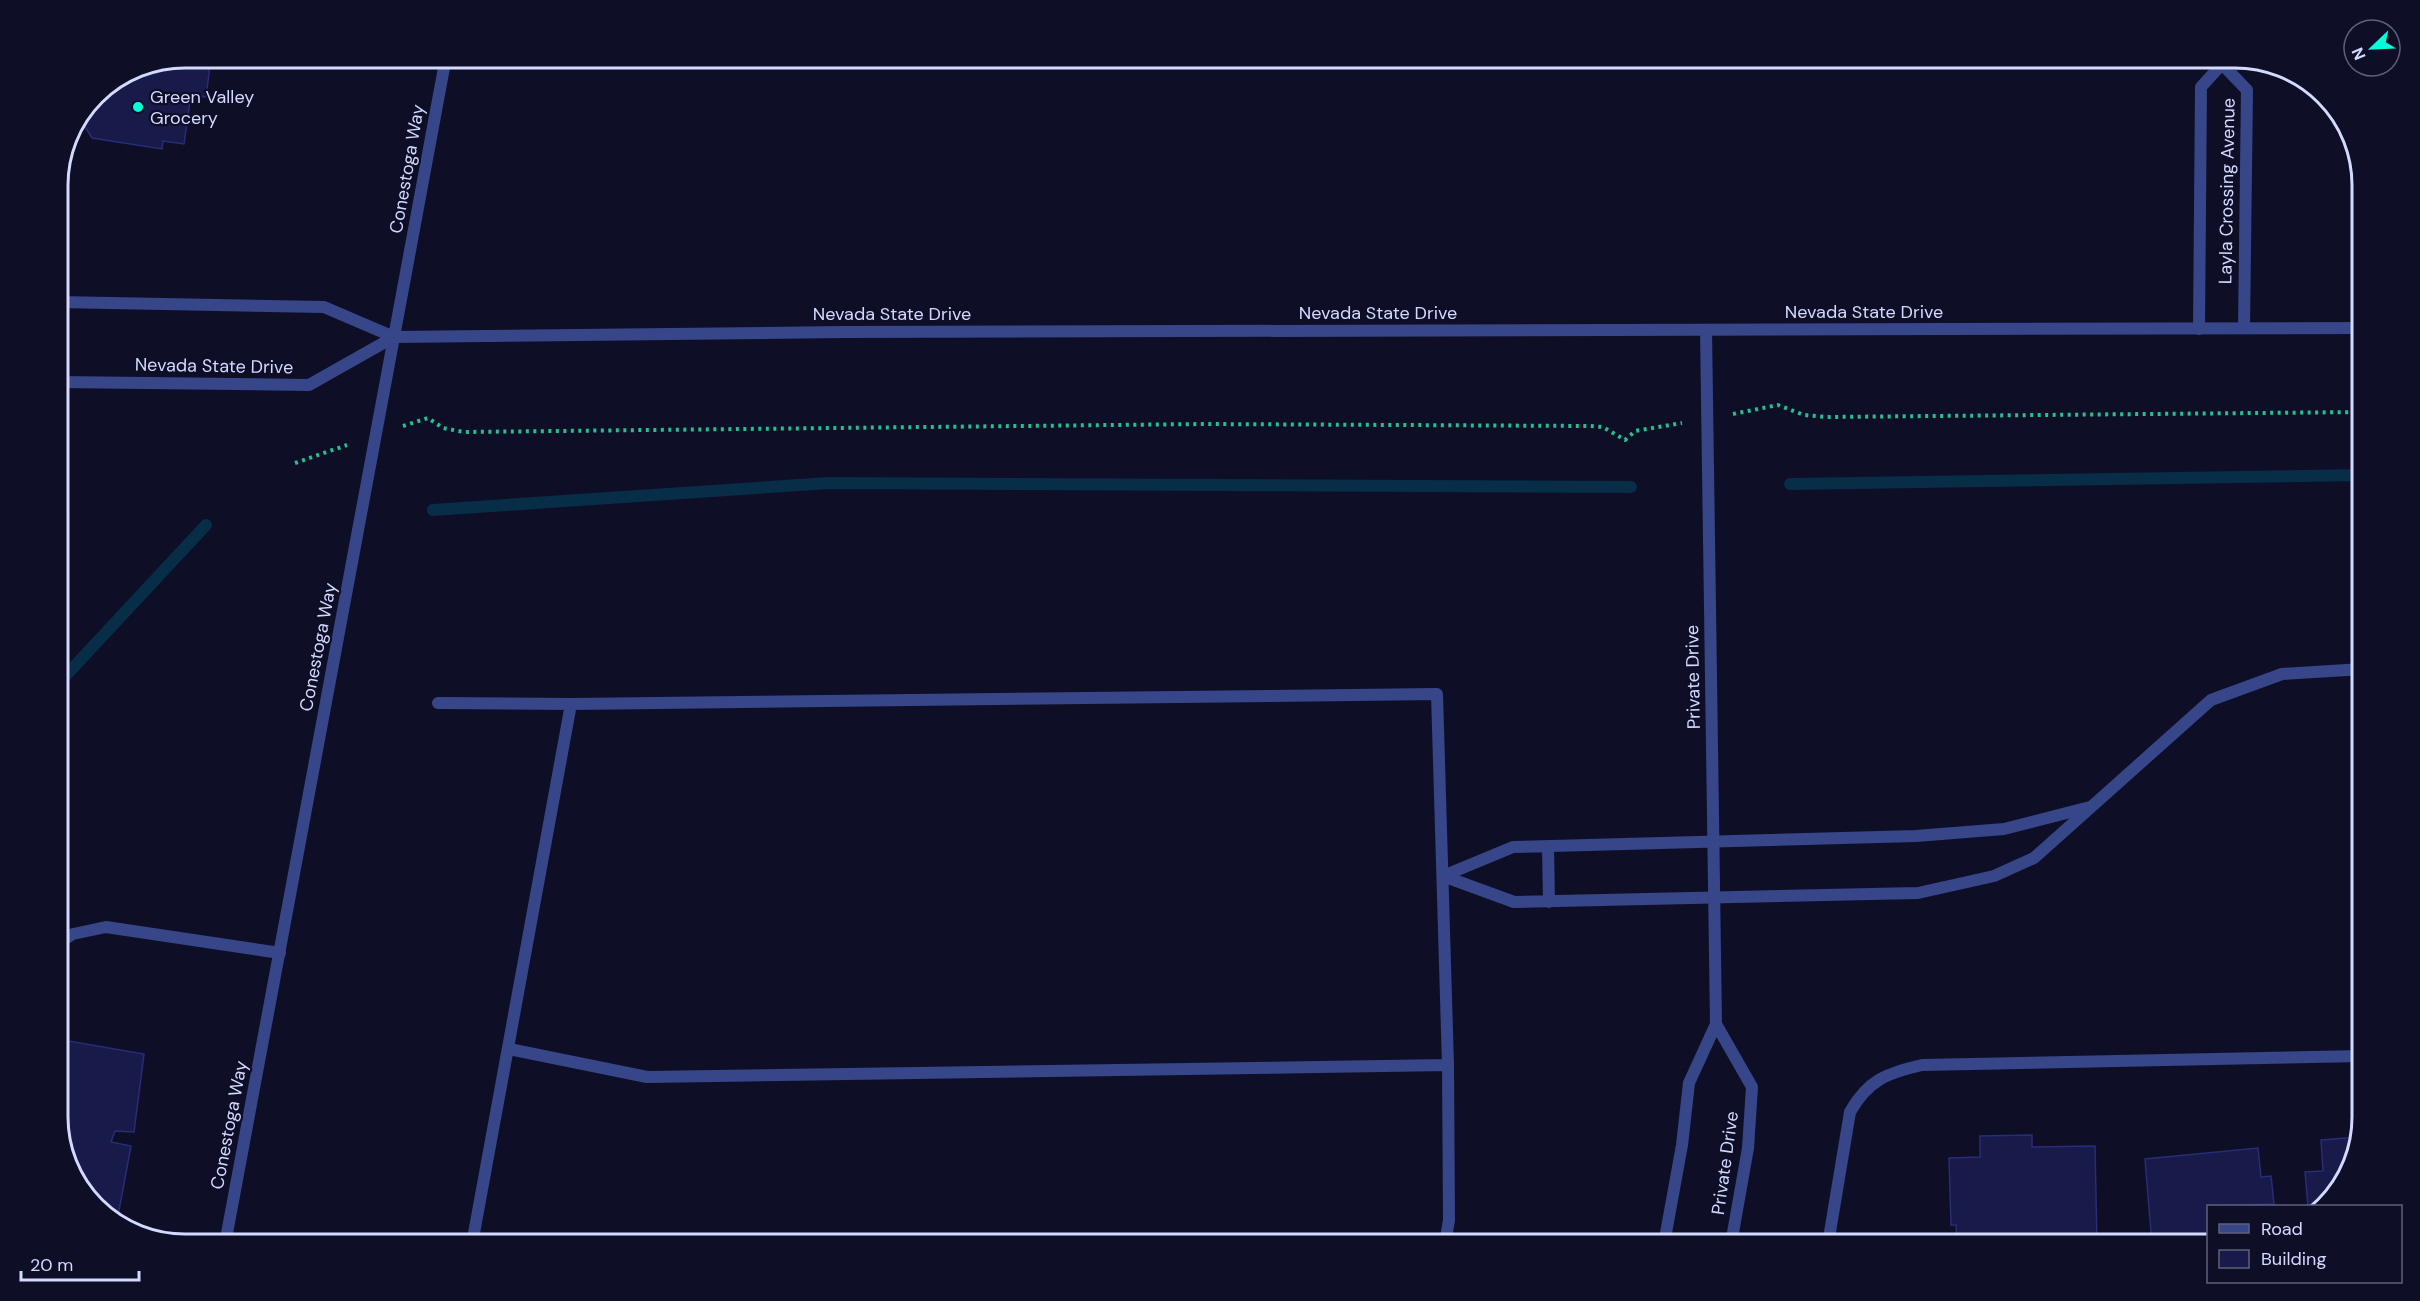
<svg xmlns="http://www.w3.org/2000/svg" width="2420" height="1301" viewBox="0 0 2420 1301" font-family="'DM Sans',sans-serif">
	<rect width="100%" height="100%" fill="#0e0f27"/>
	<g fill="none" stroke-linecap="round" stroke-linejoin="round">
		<!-- stream -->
		<path stroke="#072d47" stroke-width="12" d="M1790,484L2363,475
			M433,510L829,483L1631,487
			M57,685L206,525"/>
	</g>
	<!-- building -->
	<path fill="#181a49" stroke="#292c77" stroke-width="1.5" d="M184,57H211L206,97L191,94L184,144L163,141L162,149L92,138L79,117L94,94L136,67Z
		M57,1039L144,1054L134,1132L115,1131L111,1142L131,1146L117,1221L79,1188L57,1126Z
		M2032,1135V1147L2095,1146L2097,1244H1957L1956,1225H1951L1949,1158L1980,1157V1136Z
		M2358,1137L2350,1173L2321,1206H2308L2305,1172L2323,1171L2321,1140Z
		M2258,1148L2261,1177L2271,1176L2274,1204L2208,1206V1244H2152L2145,1159Z"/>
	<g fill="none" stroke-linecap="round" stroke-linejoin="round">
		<!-- path -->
		<path stroke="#27bf92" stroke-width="4" stroke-dasharray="3 4.5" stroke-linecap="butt" d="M1733,414L1778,405L1804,415L1826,417L2363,412
			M403,426L428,418L443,428L464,432L1205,424L1590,426L1603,427L1625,440L1635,431L1682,423
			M295,463L347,445"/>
		<!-- service -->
		<path stroke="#364689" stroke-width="12" d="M438,703L571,704
			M1548,846L1549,902
			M1443,876L1514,902L1918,893L1994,876L2034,858L2211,700L2282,674L2363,669
			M1443,876L1513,847L1916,836L2004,829L2090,807
			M57,944L73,934L106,927L280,953
			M509,1049L647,1077L1448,1065
			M472,1244L571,704L1437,694L1448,1065L1449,1220L1445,1244
			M1828,1244L1850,1112C1868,1080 1887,1073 1922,1065L2363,1056"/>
		<!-- minor -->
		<path stroke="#364689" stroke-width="12" d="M2222,64L2247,90L2244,328
			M2222,64H2267
			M2199,329L2201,87L2222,64L2221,57
			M1716,1024L1752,1087L1748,1148L1731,1244
			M225,1244L394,337
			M1664,1244L1682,1145L1689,1083L1716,1024L1706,330"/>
		<!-- tertiary -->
		<path stroke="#364689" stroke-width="12" d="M57,302L324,307L394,337L845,332L2363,328
			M394,337L446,57
			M57,382L309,385L394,337"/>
	</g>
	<!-- markers -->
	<circle fill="#00fedb" stroke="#0e0f27" stroke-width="2" cx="138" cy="107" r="6"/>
	<g text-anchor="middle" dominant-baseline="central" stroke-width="4.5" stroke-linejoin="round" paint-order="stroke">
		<!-- poi labels -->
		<g font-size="18" fill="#d3d9ff" stroke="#0e0f27" text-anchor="start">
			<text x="150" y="97">Green Valley<tspan x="150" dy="21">Grocery</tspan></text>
		</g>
		<!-- street labels -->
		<g font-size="18" fill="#d3d9ff" stroke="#0e0f27">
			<text transform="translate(407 169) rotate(-80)">Conestoga Way</text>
			<text transform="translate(2227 191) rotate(-89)">Layla Crossing Avenue</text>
			<text x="1864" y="312">Nevada State Drive</text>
			<text x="1378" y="313">Nevada State Drive</text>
			<text x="892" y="314">Nevada State Drive</text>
			<text transform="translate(214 366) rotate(1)">Nevada State Drive</text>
			<text transform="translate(318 647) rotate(-79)">Conestoga Way</text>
			<text transform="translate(1693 677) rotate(-91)">Private Drive</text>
			<text transform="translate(229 1125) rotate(-79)">Conestoga Way</text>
			<text transform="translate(1725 1163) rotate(-82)">Private Drive</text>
		</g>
	</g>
	<!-- crop -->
	<path d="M0 0H2420V1301H0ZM185 68H2235A117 117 0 0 1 2352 185V1117A117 117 0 0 1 2235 1234H185A117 117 0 0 1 68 1117V185A117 117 0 0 1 185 68Z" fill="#0e0f27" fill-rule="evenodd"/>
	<path fill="none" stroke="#d3d9ff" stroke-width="3" d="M185 68H2235A117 117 0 0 1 2352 185V1117A117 117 0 0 1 2235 1234H185A117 117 0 0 1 68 1117V185A117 117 0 0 1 185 68Z"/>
	<!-- legend -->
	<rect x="2207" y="1205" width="195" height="78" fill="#0e0f27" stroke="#5d607d" stroke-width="1.5"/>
	<rect x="2219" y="1224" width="30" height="9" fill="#364689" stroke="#5d607d" stroke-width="1.5"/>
	<text x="2261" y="1235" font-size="18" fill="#d3d9ff">Road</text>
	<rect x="2219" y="1250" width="30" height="18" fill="#181a49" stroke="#5d607d" stroke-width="1.5"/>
	<text x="2261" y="1265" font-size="18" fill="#d3d9ff">Building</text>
	<!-- north arrow -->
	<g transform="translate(2372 48) rotate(247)"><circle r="28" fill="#0e0f27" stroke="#5d607d" stroke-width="1.5"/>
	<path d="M0-4.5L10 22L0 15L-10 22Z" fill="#00fedb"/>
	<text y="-9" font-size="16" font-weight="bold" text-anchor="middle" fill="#d3d9ff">N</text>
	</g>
	<!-- scale -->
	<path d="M21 1271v9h118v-9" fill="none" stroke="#d3d9ff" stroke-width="3"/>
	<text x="30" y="1271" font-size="18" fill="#d3d9ff" stroke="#0e0f27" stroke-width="4.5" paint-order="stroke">20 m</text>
</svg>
